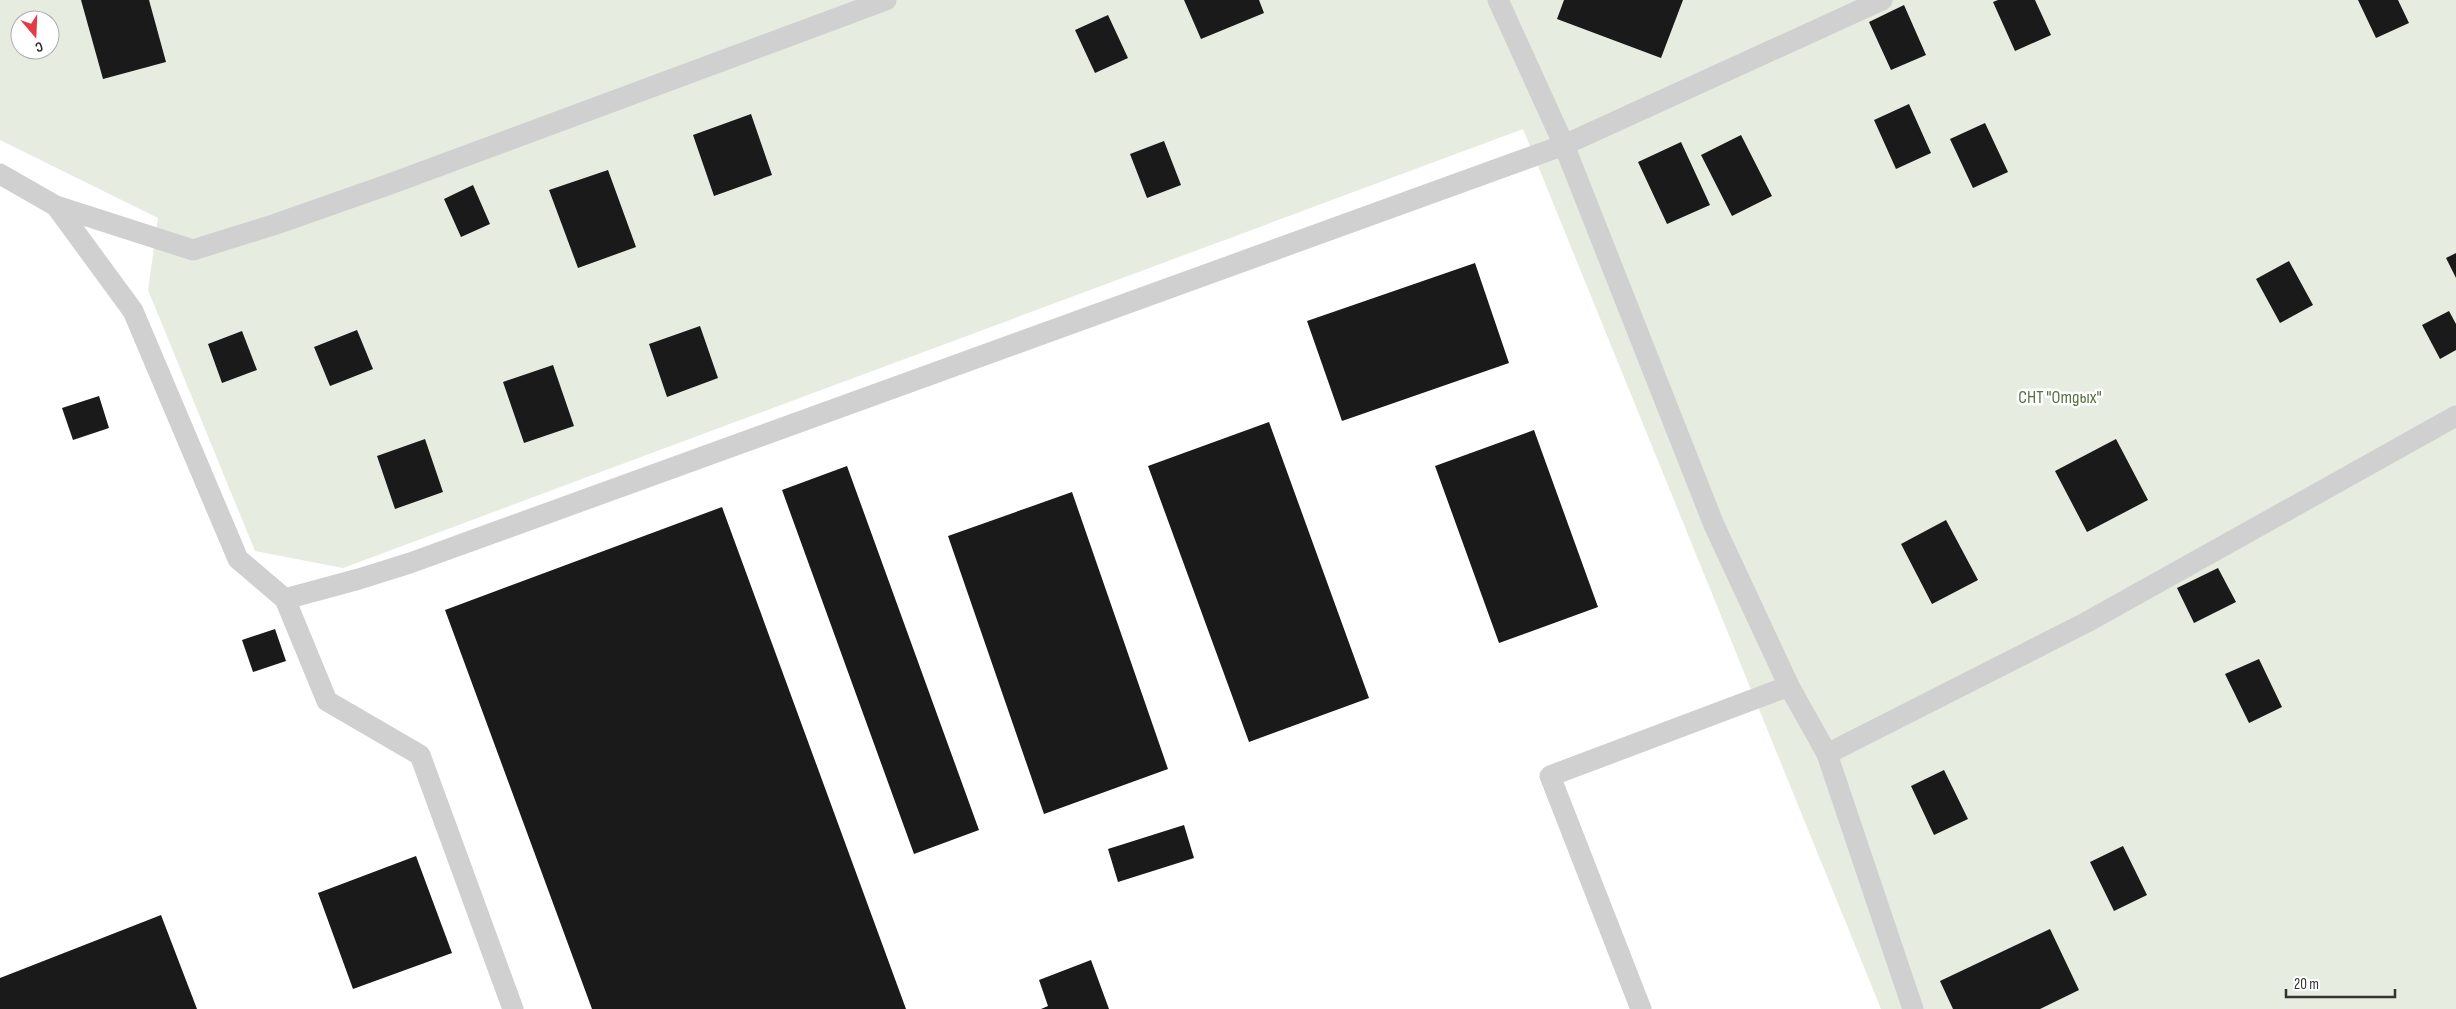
<svg xmlns="http://www.w3.org/2000/svg" width="2456" height="1009" viewBox="0 0 2456 1009" font-family="'Sofia Sans Condensed',sans-serif">
	<rect width="100%" height="100%" fill="#fff"/>
	<!-- green -->
	<path fill="#e6ecdf" fill-rule="evenodd" d="M0,0H2456V1009H1881L1523,129L343,568L255,551L148,290L158,218L0,140ZM20,20H50V50H20Z"/>
	<!-- building -->
	<path fill="#1a1a1a" d="M81,0H149L166,62L103,79Z
		M1184,0H1259L1264,13L1201,39Z
		M1564,0H1683L1661,58L1557,19Z
		M1998,0H2035L2051,35L2015,51L1993,2Z
		M2358,0H2398L2409,23L2376,38Z
		M1904,5L1926,55L1891,70L1869,22Z
		M1108,15L1128,58L1095,73L1075,30Z
		M1909,104L1931,153L1896,169L1874,120Z
		M751,114L772,175L714,196L693,135Z
		M1985,123L2008,172L1973,188L1950,139Z
		M1741,135L1772,196L1732,216L1701,155Z
		M1164,141L1181,185L1147,198L1130,154Z
		M1681,142L1710,205L1667,224L1638,162Z
		M608,170L636,247L578,268L549,190Z
		M473,185L490,224L461,237L444,199Z
		M2456,253V278L2446,258Z
		M2289,261L2313,305L2280,323L2256,279Z
		M1475,263L1509,363L1342,421L1307,321Z
		M2449,311L2456,324V350L2440,359L2422,325Z
		M700,326L718,378L667,397L649,344Z
		M357,330L373,369L330,386L314,347Z
		M242,331L257,370L222,383L208,344Z
		M553,365L574,426L524,443L503,382Z
		M99,396L109,428L73,440L62,408Z
		M1269,422L1369,698L1249,742L1148,466Z
		M1534,430L1598,607L1499,643L1435,466Z
		M425,439L443,492L395,509L377,456Z
		M2116,439L2148,500L2087,532L2055,471Z
		M847,466L979,830L914,854L782,490Z
		M1072,492L1168,769L1044,814L948,536Z
		M722,507L906,1009H592L445,610Z
		M1946,520L1978,580L1932,604L1901,544Z
		M2218,568L2236,602L2194,623L2177,588Z
		M275,629L286,661L253,672L242,640Z
		M2259,659L2282,707L2249,723L2225,674Z
		M1944,770L1968,819L1934,835L1911,786Z
		M1184,825L1194,858L1118,882L1108,849Z
		M2123,846L2147,895L2114,911L2090,862Z
		M416,856L452,953L353,989L318,893Z
		M161,915L197,1009H0V978Z
		M2050,929L2079,990L2040,1009H1953L1940,981Z
		M1091,960L1109,1009H1041L1048,1006L1039,980Z"/>
	<g fill="none" stroke-linecap="round" stroke-linejoin="round">
		<!-- service -->
		<path stroke="#d0d0d0" stroke-width="21" d="M1498,0L1564,145L1714,525L1789,686L1827,754L1913,1009
			M0,174L56,206L193,250L276,224L390,184L886,0
			M56,206L133,311L238,559L285,599L327,701L420,755L513,1009
			M285,599L359,579L410,563L1564,145L1882,0
			M1827,754L2087,622L2456,416
			M1641,1009L1550,776L1789,686"/>
	</g>
	<g text-anchor="middle" dominant-baseline="central" stroke-width="5" stroke-linejoin="round" paint-order="stroke">
		<!-- park labels -->
		<g font-size="18" fill="#56703f" stroke="#fff">
			<text x="2060" y="397">СНТ "Отдых"</text>
		</g>
	</g>
	<!-- north arrow -->
	<g transform="translate(35 35) rotate(161)"><circle r="24" fill="#ffffff" stroke="#adadad"/>
	<path d="M0-4L9 19L0 12L-9 19Z" fill="#e63946"/>
	<text y="-8" font-size="14" font-weight="bold" text-anchor="middle" fill="#333333">С</text>
	</g>
	<!-- scale -->
	<path d="M2286 989v8h109v-8" fill="none" stroke="#333333" stroke-width="2.5"/>
	<text x="2294" y="989" font-size="15" fill="#333333" stroke="#ffffff" stroke-width="4" paint-order="stroke">20 m</text>
</svg>
